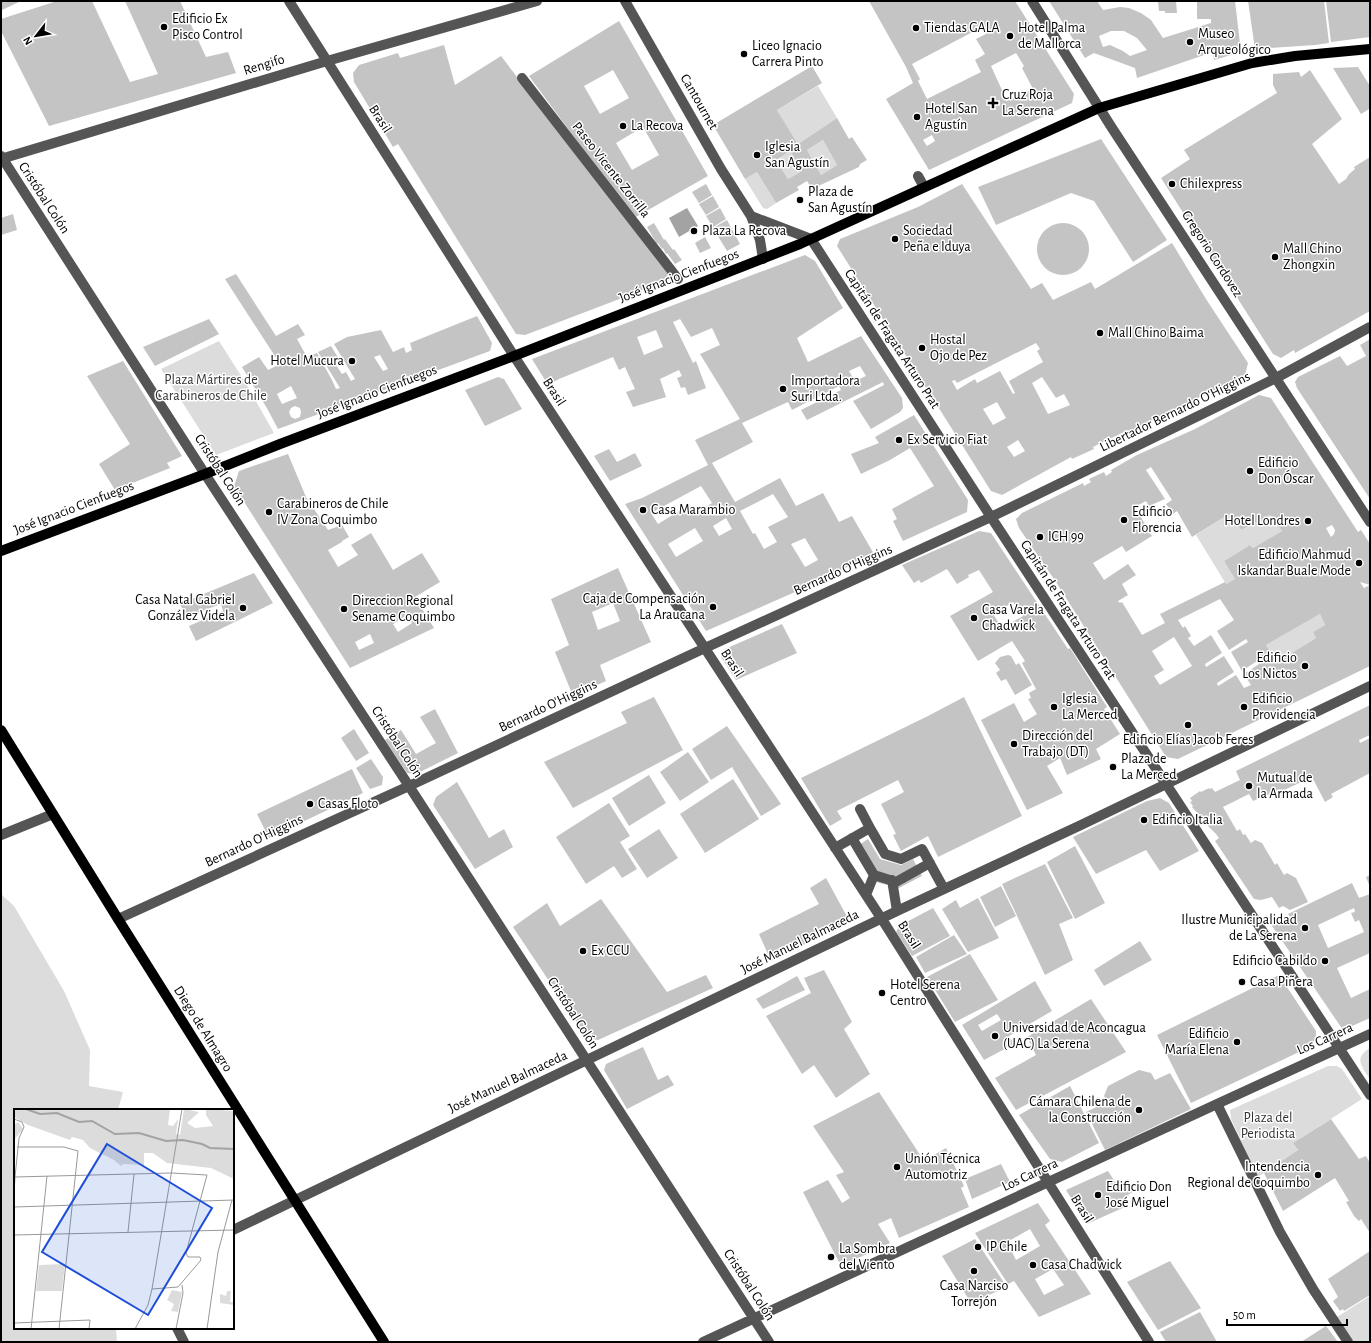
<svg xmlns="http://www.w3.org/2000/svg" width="1371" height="1343" viewBox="0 0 1371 1343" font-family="'Alegreya Sans',sans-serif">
	<rect width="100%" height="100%" fill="#fff"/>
	<!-- green -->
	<path fill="#dcdcdc" d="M818,86L837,118L798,144L777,110Z
		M823,140L837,165L821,175L807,150Z
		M790,151L802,171L788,179L776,160Z
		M757,172L776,203L767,209L763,208L745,179Z
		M219,341L245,382L274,433L216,455L161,369Z
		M1231,513L1241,530L1270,515L1282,531L1253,548L1250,545L1224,561L1235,579L1226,584L1196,535Z
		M1320,614L1325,625L1313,632L1316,638L1277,662L1266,645Z
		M1,894L14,906L64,991L90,1050L89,1086L123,1092L118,1110H15V1328H116L117,1342H1Z
		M1370,1048V1079C1362,1067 1353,1058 1370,1048Z
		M1328,1066H1337L1342,1069L1362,1099L1293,1143L1298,1150L1258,1177L1231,1119L1230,1110Z
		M1370,1296V1342H1353L1337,1317Z"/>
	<!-- water -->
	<path fill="#a3a3a3" d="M687,208L698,226L679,237L669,218Z"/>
	<!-- building -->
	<path fill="#c4c4c4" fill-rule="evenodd" d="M1,1H21L2,10L1,7Z
		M57,1H92L130,82L158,74L125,1H180L206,57L228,52L236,73L49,126L1,31V19Z
		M869,1H1015L1074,94L1072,103L929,170L886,99L913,83L906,67ZM982,27L986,34L976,39L985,54L975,60L981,72L927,99L918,81L920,79L912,64ZM1016,53L1024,66L1022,68L1033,89L1007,101L991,66ZM932,135L935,141L927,146L923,140Z
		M1049,1H1097L1103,10L1120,7L1129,8L1141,13L1151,20L1163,38L1211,23V19H1197V1H1235L1241,52L1214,60L1213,52L1137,78L1135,68L1094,53L1085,58ZM1111,31H1124L1137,38L1147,50L1130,56L1123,51L1110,45L1103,47L1099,36Z
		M1158,1H1176L1177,13H1165V11H1159Z
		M1248,1H1324L1329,43L1315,45L1255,49Z
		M1326,1H1370V37L1331,42Z
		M619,21L708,176L634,218L529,76ZM613,70L629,98L600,114L584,86ZM643,127L659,155L632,170L616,143Z
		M444,45L455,85L501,56L668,274L664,282L525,335L516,334L398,144L393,147L354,82L353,73L359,65L398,53L400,58Z
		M812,66L822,83L777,110L798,144L837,118L849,139L852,137L867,160L860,164L859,167L812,189L807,181L797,187L799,190L776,203L757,172L745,179L713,125ZM823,140L837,165L821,175L807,150ZM790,151L802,171L788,179L776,160Z
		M1358,67L1370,86V111L1369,109L1361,114L1333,68Z
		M1310,70L1342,119L1312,144L1339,184L1346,179L1349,174L1355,169L1354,167L1370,157V311L1295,353L1294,350L1281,358L1273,354L1161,178L1190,159L1184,150L1277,93L1273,85V74L1299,72L1301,77Z
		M1101,139L1167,240L1133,262L1094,201L1071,193L996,225L978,187Z
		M706,184L712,195L699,203L692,192Z
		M962,184L1031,289L1042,283L1053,300L1091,282L1095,289L1172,243L1206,299L1248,363L1245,375L1129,432L1128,430L1093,447L1094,449L1072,459L1071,457L1002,495L991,491L837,246L840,239L918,207ZM1036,343L1040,349L1037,351L1043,362L1009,381L1015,393L1013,394L1000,371L977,383L975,379L957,390L952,381L955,380L957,383ZM1042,377L1056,398L1064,394L1070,405L1048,414L1032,383ZM997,402L1006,418L993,425L983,409ZM1018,440L1025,451L1014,457L1007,447Z
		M713,196L719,207L706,215L699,204Z
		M720,208L726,219L713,227L706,216Z
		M13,214L17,230L1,235V218Z
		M727,220L740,244L727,251L713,228Z
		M654,223L664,240L665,239L673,250L674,249L682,260L675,264L667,253L666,254L663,248L662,249L658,243L657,244L647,227Z
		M1037 249a26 26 0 1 1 52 0a26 26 0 1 1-52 0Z
		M705,237L711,248L700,253L695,243Z
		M805,255L815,261L843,308L797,338L808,362L861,336L902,398L903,408L900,412L871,429L853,401L884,385L883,382L807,420L801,410L841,390L839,386L792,410L788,402L742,423L753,442L712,463L735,502L780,478L796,506L823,493L839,522L852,516L874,554L802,589L706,631L625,504L642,498L708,465L695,440L740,419L700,354L720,345L712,328L691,337L680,319L673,322L693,363L696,361L706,388L688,395L685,387L681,388L677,378L682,376L679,370L660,379L666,397L633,407L626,392L635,389L625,367L619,370L613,357L559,379L548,385L532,359ZM656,330L663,347L644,355L637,337ZM860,366L866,376L855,381L849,371ZM701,486L712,503L692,515L687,506L658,524L651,513ZM773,494L788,517L768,527L777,542L764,549L755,533L753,534L740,511ZM726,518L732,529L719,536L713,526ZM695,528L703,541L676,557L668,544ZM805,538L818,560L805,567L791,544Z
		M236,274L276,336L298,324L305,335L297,339L307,357L317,353L332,380L336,389L340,388L318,352L331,346L339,359L334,362L342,374L346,372L351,381L355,379L334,344L347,337L381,330L393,352L404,347L406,353L412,350L410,343L477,316L492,343L490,351L278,429L268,410L242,367L259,357L268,370L280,364L225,279ZM380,355L388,369L383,371L374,357ZM291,386L297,398L282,404L277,394ZM295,406L300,408L301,412L300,417L295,419L291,417L289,412L291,408Z
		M209,319L219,334L155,366L143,347Z
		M1370,339V499L1297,388L1295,382L1298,377L1340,356L1347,366L1366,356L1360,345Z
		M123,361L182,456L167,463L170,468L115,490L99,464L130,444L87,376Z
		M498,377L504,379L522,409L485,426L465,390Z
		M1259,395L1271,398L1358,532L1361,530L1370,544V585L1360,582L1364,588L1370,585V666L1178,759L1166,757L1056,582L1019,528L1016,519L1022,513L1083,483L1084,486L1091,482L1089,479L1104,472L1106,476L1112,472L1111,470L1137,455L1195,429ZM1151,467L1172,500L1166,504L1173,514L1177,511L1192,537L1231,513L1241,530L1270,515L1282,531L1253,548L1250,545L1224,561L1235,579L1226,584L1225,582L1160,614L1165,623L1142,635L1122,602L1120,603L1118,601L1128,595L1122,584L1136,575L1128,564L1104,580L1093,563L1122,546L1126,552L1152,536L1135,507L1146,501L1149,506L1165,499L1146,470ZM1332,525L1335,530L1334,534L1331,537L1326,528ZM1220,599L1234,620L1217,631L1229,650L1246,639L1248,642L1231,652L1242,671L1260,659L1262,662L1244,674L1251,685L1244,688L1236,675L1218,686L1217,683L1234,672L1224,656L1206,667L1205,664L1222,653L1211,635L1194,646L1188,638L1191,636L1185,626L1183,628L1178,620ZM1320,614L1325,625L1313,632L1316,638L1277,662L1266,645ZM1174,637L1192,666L1160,685L1154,676L1164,670L1152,651Z
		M914,415L968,500L967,512L903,541L893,521L897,519L892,509L934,486L910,448L890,460L861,474L851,454L879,443L875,437Z
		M609,449L617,462L635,453L642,466L610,481L594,456Z
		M288,454L306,497L328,530L342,525L349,537L342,541V542L328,550L338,567L358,555L351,545L371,533L393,570L422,553L440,582L415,597L434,628L350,668L234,486L239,471ZM407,615L412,623L398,632L393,624ZM370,634L374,643L359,650L355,642Z
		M979,531L991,533L1068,649L1070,648L1107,707L1104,709L1120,734L1096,749L1101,759L1067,775L1060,758L1047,766L1063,793L1027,810L981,720L1014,703L1024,722L1037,714L1028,699L1031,698L1029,693L1036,689L1022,663L1025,661L1012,641L978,661L950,616L993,592L979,570L968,575L969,577L957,584L947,569L921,583L919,580L914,583L902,565ZM1013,602L1023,616L1002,628L993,614Z
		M618,568L651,642L600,665L606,681L573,696L555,652L569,645L551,599ZM613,603L620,621L598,630L592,612Z
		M254,573L273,603L196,641L189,626L223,611L221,604L186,617L180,604Z
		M782,624L797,653L736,680L721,657L725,649Z
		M1008,655L1011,656L1016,665L1019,663L1032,685L1015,695L1006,679L1001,681L996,673L1000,670L995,663L1000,657Z
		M654,697L683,750L573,808L544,762L627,723L621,712Z
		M964,697L1022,816L938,857L928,836L901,851L893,835L896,834L881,804L904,792L898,780L837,811L842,819L830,826L801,778L928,716Z
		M1370,705V735L1359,740L1360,743L1370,738V773L1331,794L1333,797L1325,802L1312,777L1280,792L1279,790L1253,801L1249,794L1223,807L1237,831L1240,829L1243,835L1245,834L1251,843L1255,840L1262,843L1275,865L1277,863L1284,875L1287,873L1296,878L1308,902L1290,910L1283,906L1279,908L1272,897L1261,900L1254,899L1215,841L1219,838L1216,834L1208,826L1201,815L1200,816L1192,807L1193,806L1190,802L1192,801L1190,798L1200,791L1201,792L1209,788V789L1212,788L1213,790H1214L1215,792L1240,780L1236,771Z
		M435,709L458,753L416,774L407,773L385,740L401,730L416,754L436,743L420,717Z
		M727,726L781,804L761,816L732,767L711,780L692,749Z
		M354,729L369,753L356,761L341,738Z
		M688,752L709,782L680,801L660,772Z
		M371,759L383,777L382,785L370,789L356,768Z
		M352,769L363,793L269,838L257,814Z
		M649,775L666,803L629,826L612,798Z
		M733,779L759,819L705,853L680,814Z
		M457,782L489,838L504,829L513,847L475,869L433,805L436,797Z
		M1160,798L1169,803L1199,851L1160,871L1146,850L1096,874L1073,837L1147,801Z
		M609,803L630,836L620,842L637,869L622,878L614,866L586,884L556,837Z
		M659,829L678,858L647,878L628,849Z
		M868,839L880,859L901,865L913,859L922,876L899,888L872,881L853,849Z
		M1075,846L1105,903L1075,919L1047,862Z
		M1045,864L1073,918L1059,924L1073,960L1045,975L1002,884Z
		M1370,875V887L1366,877Z
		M826,878L850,922L771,961L759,934L819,904L810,888Z
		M1352,883L1359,898L1370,894V953L1337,968L1351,998L1370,989V1018L1343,1030L1270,923L1278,919L1281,922L1291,919L1288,914ZM1354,908L1355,912L1351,913L1355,922L1359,920L1364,932L1328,948L1318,925Z
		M1001,886L1016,916L995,927L980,897Z
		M978,898L999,938L968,952L942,909L956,900L960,908Z
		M601,899L667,992L706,975L713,988L598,1040L587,1038L513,927L547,903L560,926Z
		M933,908L950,936L912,956L896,932L899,926Z
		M954,935L967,954L925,973L916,957Z
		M1140,941L1152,960L1104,986L1094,970Z
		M970,954L998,1000L955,1022L927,977Z
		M824,970L852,1022L844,1029L870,1074L836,1098L814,1065L802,1074L766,1016L811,993L804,978Z
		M1279,975L1316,1031V1038L1311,1045L1299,1052L1191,1103L1157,1035Z
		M797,976L805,990L763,1009L756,999Z
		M1035,981L1052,1011L1009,1036L1014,1044L984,1060L962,1025ZM997,1014L1001,1020L982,1031L978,1025Z
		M1091,999L1126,1052L1016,1110L995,1078L1036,1055L1027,1037Z
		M643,1047L658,1080L668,1075L674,1085L627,1109L604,1070L606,1064Z
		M1139,1070L1151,1073L1155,1080L1170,1073L1191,1109L1105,1150L1086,1112L1107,1102L1104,1096L1108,1086Z
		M1070,1086L1099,1143L1062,1162L1050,1159L1019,1115Z
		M879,1092L924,1161L946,1148L964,1186L961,1188L969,1207L899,1238L891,1218L878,1224L890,1243L841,1266L803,1192L828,1180L842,1203L850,1198L836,1175L844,1172L813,1126Z
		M1331,1119L1359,1159L1366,1156L1370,1163V1233L1361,1219L1359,1221L1354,1216L1346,1202L1349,1201L1335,1178L1283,1211L1264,1173L1298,1150L1293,1143Z
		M1001,1164L1010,1182L972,1199L965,1179Z
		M1108,1171L1117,1185L1128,1179L1134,1191L1122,1199L1127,1206L1087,1224L1066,1190Z
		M1038,1203L1050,1221L1045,1225L1091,1294L1039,1317L1014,1281L1008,1284L975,1233ZM1030,1229L1040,1246L1016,1260L1007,1242ZM1053,1269L1064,1285L1044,1295L1035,1279Z
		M975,1239L1007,1287L971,1303L942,1256Z
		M1370,1251V1295L1344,1311L1343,1309L1340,1311L1333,1301L1338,1297L1328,1279Z
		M1170,1261L1201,1308L1158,1330L1127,1282Z
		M1200,1312L1217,1342H1166L1160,1332Z
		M1326,1326L1338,1342H1301Z"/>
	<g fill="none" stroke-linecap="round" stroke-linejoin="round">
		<!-- minor -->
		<path stroke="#555" stroke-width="10" d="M289,1L514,356L885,924L1149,1342
			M625,1L721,169L751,216L760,240L763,259
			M1032,1L1112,128L1370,522
			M522,78L678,279
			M1,156L205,474L409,786L769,1342
			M1,159L327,61L537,1
			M918,176L924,187
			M751,216L811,239L991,517L1370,1095
			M860,809L870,828
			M1,835L53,814
			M852,838L874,875L896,882L930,863
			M835,848L870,828L885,854L901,859L922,849L944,889
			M892,880L897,911
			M866,895L874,875
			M118,919L409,786L705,648L991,517L1276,378L1370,327
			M1217,1104L1280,1232L1313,1289L1348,1342
			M233,1230L897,911L1081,825L1370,686
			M177,1328L184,1342
			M703,1342L1217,1104L1370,1034"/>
		<!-- major -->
		<path stroke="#000" stroke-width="10" d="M1,551L205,474L280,444L514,356L800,244L1099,108L1252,63L1295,56L1370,49
			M1,730L118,919L384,1342"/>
	</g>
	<!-- markers -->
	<g fill="#000" stroke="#fff" stroke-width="1.5">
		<circle cx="164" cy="27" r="4"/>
		<circle cx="916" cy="28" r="4"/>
		<circle cx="1010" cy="36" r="4"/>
		<circle cx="1190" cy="42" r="4"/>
		<circle cx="744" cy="54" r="4"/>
		<path d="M991 97h4v4h4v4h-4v4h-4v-4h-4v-4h4z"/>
		<circle cx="917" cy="117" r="4"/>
		<circle cx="623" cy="126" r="4"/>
		<circle cx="757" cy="155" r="4"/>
		<circle cx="1172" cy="184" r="4"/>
		<circle cx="800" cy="200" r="4"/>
		<circle cx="694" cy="231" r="4"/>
		<circle cx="895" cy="239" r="4"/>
		<circle cx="1275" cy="257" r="4"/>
		<circle cx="1100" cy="333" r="4"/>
		<circle cx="922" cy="348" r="4"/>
		<circle cx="352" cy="361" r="4"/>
		<circle cx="783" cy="389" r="4"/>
		<circle cx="899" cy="440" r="4"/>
		<circle cx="1250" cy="471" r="4"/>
		<circle cx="643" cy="510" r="4"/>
		<circle cx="269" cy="512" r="4"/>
		<circle cx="1124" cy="520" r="4"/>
		<circle cx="1308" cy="521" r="4"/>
		<circle cx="1040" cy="537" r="4"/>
		<circle cx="1359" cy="563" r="4"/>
		<circle cx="713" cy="607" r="4"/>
		<circle cx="243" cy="608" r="4"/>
		<circle cx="344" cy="609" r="4"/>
		<circle cx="974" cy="618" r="4"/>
		<circle cx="1305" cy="666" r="4"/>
		<circle cx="1054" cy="707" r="4"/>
		<circle cx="1244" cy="707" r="4"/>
		<circle cx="1188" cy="725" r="4"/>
		<circle cx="1014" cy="744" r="4"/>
		<circle cx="1113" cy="767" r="4"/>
		<circle cx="1249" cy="786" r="4"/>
		<circle cx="310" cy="804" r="4"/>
		<circle cx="1144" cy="820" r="4"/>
		<circle cx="1305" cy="928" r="4"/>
		<circle cx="583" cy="951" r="4"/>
		<circle cx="1325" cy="961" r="4"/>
		<circle cx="1242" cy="982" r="4"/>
		<circle cx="882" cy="993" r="4"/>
		<circle cx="995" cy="1036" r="4"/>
		<circle cx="1237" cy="1042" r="4"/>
		<circle cx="1139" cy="1110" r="4"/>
		<circle cx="897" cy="1167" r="4"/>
		<circle cx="1318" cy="1175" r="4"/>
		<circle cx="1098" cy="1195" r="4"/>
		<circle cx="978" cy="1247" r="4"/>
		<circle cx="831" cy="1257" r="4"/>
		<circle cx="1033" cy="1265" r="4"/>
		<circle cx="974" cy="1271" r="4"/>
	</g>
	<g text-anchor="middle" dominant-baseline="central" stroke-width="3" stroke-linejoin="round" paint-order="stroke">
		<!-- poi labels -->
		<g font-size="14" fill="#000" stroke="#fff" text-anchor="start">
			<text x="172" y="19">Edificio Ex<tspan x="172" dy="16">Pisco Control</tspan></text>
			<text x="924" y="28">Tiendas GALA</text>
			<text x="1018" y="28">Hotel Palma<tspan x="1018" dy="16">de Mallorca</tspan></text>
			<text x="1198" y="34">Museo<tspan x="1198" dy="16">Arqueológico</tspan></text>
			<text x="752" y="46">Liceo Ignacio<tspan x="752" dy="16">Carrera Pinto</tspan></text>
			<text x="1002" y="95">Cruz Roja<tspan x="1002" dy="16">La Serena</tspan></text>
			<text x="925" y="109">Hotel San<tspan x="925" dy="16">Agustín</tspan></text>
			<text x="631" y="126">La Recova</text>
			<text x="765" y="147">Iglesia<tspan x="765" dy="16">San Agustín</tspan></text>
			<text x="1180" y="184">Chilexpress</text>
			<text x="808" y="192">Plaza de<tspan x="808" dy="16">San Agustín</tspan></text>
			<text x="702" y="231">Plaza La Recova</text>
			<text x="903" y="231">Sociedad<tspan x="903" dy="16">Peña e Iduya</tspan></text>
			<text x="1283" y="249">Mall Chino<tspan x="1283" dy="16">Zhongxin</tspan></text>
			<text x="1108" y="333">Mall Chino Baima</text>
			<text x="930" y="340">Hostal<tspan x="930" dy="16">Ojo de Pez</tspan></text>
			<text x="344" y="361" text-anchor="end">Hotel Mucura</text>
			<text x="791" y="381">Importadora<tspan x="791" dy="16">Suri Ltda.</tspan></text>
			<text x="907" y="440">Ex Servicio Fiat</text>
			<text x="1258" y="463">Edificio<tspan x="1258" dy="16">Don Óscar</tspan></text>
			<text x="277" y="504">Carabineros de Chile<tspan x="277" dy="16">IV Zona Coquimbo</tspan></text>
			<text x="651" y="510">Casa Marambio</text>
			<text x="1132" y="512">Edificio<tspan x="1132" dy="16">Florencia</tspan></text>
			<text x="1300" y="521" text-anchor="end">Hotel Londres</text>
			<text x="1048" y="537">ICH 99</text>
			<text x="1351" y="555" text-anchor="end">Edificio Mahmud<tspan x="1351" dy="16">Iskandar Buale Mode</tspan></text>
			<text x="705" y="599" text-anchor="end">Caja de Compensación<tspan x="705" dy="16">La Araucana</tspan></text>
			<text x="235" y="600" text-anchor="end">Casa Natal Gabriel<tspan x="235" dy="16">González Videla</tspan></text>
			<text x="352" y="601">Direccion Regional<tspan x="352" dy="16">Sename Coquimbo</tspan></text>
			<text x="982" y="610">Casa Varela<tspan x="982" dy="16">Chadwick</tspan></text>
			<text x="1297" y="658" text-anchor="end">Edificio<tspan x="1297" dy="16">Los Nictos</tspan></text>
			<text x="1062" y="699">Iglesia<tspan x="1062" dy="16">La Merced</tspan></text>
			<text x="1252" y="699">Edificio<tspan x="1252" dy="16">Providencia</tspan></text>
			<text x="1022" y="736">Dirección del<tspan x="1022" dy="16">Trabajo (DT)</tspan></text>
			<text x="1188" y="740" text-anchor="middle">Edificio Elías Jacob Feres</text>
			<text x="1121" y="759">Plaza de<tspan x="1121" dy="16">La Merced</tspan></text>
			<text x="1257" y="778">Mutual de<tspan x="1257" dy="16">la Armada</tspan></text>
			<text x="318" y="804">Casas Floto</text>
			<text x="1152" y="820">Edificio Italia</text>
			<text x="1297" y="920" text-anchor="end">Ilustre Municipalidad<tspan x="1297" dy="16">de La Serena</tspan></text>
			<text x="591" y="951">Ex CCU</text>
			<text x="1317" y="961" text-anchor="end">Edificio Cabildo</text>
			<text x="1250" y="982">Casa Piñera</text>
			<text x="890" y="985">Hotel Serena<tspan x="890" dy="16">Centro</tspan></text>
			<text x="1003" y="1028">Universidad de Aconcagua<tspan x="1003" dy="16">(UAC) La Serena</tspan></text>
			<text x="1229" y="1034" text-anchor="end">Edificio<tspan x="1229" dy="16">María Elena</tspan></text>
			<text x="1131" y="1102" text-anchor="end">Cámara Chilena de<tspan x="1131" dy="16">la Construcción</tspan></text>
			<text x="905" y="1159">Unión Técnica<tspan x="905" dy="16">Automotriz</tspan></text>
			<text x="1310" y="1167" text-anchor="end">Intendencia<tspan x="1310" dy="16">Regional de Coquimbo</tspan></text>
			<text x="1106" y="1187">Edificio Don<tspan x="1106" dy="16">José Miguel</tspan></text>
			<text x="986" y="1247">IP Chile</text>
			<text x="839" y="1249">La Sombra<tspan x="839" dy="16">del Viento</tspan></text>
			<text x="1041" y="1265">Casa Chadwick</text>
			<text x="974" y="1286" text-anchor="middle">Casa Narciso<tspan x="974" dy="16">Torrejón</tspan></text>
		</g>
		<!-- street labels -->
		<g font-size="14" fill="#000" stroke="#fff">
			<text transform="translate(264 65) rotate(-17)">Rengifo</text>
			<text transform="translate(699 102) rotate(60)">Cantournet</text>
			<text transform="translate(380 119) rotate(57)">Brasil</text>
			<text transform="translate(611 170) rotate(52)">Paseo Vicente Zorrilla</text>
			<text transform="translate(44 198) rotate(57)">Cristóbal Colón</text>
			<text transform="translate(1212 254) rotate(57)">Gregorio Cordovez</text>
			<text transform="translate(679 276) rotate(-21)">José Ignacio Cienfuegos</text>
			<text transform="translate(892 339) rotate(57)">Capitán de Fragata Arturo Prat</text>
			<text transform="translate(377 392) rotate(-21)">José Ignacio Cienfuegos</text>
			<text transform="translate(554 392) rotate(57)">Brasil</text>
			<text transform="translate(1175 412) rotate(-26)">Libertador Bernardo O'Higgins</text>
			<text transform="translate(220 470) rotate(57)">Cristóbal Colón</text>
			<text transform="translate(74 508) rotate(-21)">José Ignacio Cienfuegos</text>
			<text transform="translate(843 570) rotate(-24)">Bernardo O'Higgins</text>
			<text transform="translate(1068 610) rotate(57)">Capitán de Fragata Arturo Prat</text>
			<text transform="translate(732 663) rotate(57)">Brasil</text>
			<text transform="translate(548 706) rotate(-25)">Bernardo O'Higgins</text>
			<text transform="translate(397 742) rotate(57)">Cristóbal Colón</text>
			<text transform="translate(254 841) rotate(-25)">Bernardo O'Higgins</text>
			<text transform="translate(909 935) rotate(58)">Brasil</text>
			<text transform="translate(800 942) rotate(-26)">José Manuel Balmaceda</text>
			<text transform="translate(573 1013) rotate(57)">Cristóbal Colón</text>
			<text transform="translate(203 1029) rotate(58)">Diego de Almagro</text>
			<text transform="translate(1325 1039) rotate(-24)">Los Carrera</text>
			<text transform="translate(508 1082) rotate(-25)">José Manuel Balmaceda</text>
			<text transform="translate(1030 1175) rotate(-25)">Los Carrera</text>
			<text transform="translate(1082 1209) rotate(58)">Brasil</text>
			<text transform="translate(749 1285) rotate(57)">Cristóbal Colón</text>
		</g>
		<!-- park labels -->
		<g font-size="14" fill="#333" stroke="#fff">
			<text x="211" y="380">Plaza Mártires de<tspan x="211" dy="16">Carabineros de Chile</tspan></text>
			<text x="1268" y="1118">Plaza del<tspan x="1268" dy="16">Periodista</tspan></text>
		</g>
	</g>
	<!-- overview -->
	<g transform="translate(14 1109)">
		<rect width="220" height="220" fill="#fff"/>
		<path d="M0,0H156L154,16L159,17L164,10L162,25L166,26L170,0L185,3L173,14L181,19L199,17L192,6V0L220,2V70L197,59L153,54L139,44H130V56L109,55L107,57L100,51L76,39L69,31L58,28L56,31L14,16L0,8ZM4,13L9,20L0,31V16ZM51,155L48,182H22L25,156ZM158,181L168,183L164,203L157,202L160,195L153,191ZM213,182H217L216,193H220V196L206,194V185L212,187Z" fill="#dcdcdc"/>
		<path fill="none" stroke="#a3a3a3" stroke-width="2" d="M12,0L26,5L43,4L65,13L78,12L101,25L125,24L152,32L169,31L188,35L196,39L220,40"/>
		<path fill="none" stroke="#999" stroke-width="1" d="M0,10L8,13L10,18L5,29L1,68M3,38H50L64,42L45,220M0,85L1,68L157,64M0,98L220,91M114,123L120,65M0,126L220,121M138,180L164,178L187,151L186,148H174L172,144L193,66L157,64M0,214L76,211L75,220M17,220L33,67M121,220L134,196L138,180L168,0M162,220L169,184L168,176M193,220L204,143L218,91"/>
		<path fill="#1d4ed8" fill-opacity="0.15" stroke="#1d4ed8" stroke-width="2" d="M93,35L198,99L134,206L28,143Z"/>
		<rect width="220" height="220" fill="none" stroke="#000" stroke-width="2"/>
	</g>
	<!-- border -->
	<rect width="1371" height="1343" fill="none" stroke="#000000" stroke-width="4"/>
	<!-- north arrow -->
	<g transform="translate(36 36) rotate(239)" stroke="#ffffff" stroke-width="3" paint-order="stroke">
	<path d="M0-3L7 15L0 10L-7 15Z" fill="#000000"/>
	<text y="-6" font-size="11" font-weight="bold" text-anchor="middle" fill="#000000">N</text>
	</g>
	<!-- scale -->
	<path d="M1227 1319v6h120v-6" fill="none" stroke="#000000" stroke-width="2"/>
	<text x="1233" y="1319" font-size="12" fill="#000000" stroke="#ffffff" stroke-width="3" paint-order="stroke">50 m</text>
</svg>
